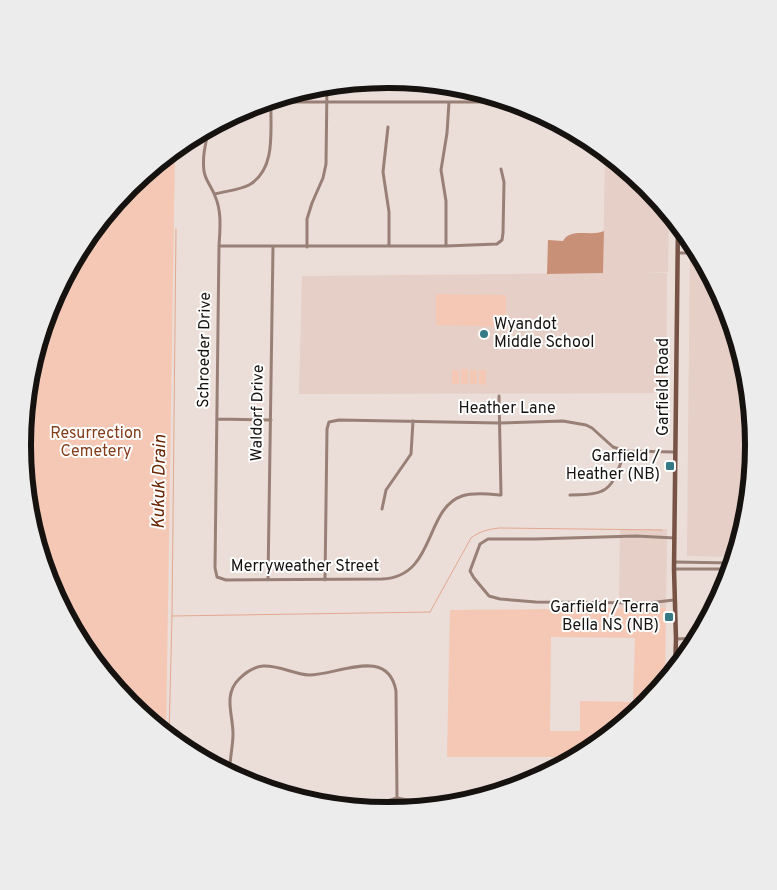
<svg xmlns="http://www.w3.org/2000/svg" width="777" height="890" viewBox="0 0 777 890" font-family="Overpass,sans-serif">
	<rect width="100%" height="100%" fill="#ebddd7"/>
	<!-- built -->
	<path fill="#e5cfc6" d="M605,152L647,186L669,212L668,272L644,273H667L666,393L299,394L302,276L603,273Z
		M690,238L727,305L746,369L745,526L735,557L687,556Z
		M667,529L666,608H619L620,530Z"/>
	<!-- green -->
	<path fill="#f4c8b5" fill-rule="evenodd" d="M175,149L166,733L130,704L84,648L50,585L29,516L23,445L30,373L50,305L84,241L130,186Z
		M436,294L506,295V327L436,325Z
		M461,369H468V384H461Z
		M452,370H459V384H452Z
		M470,370H477V384H470Z
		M479,370H486V385L479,384Z
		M666,608L665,682L647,704L592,749L578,757H447L450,610ZM551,637L635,638L633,702L580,701V731H550Z"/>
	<!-- forest -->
	<path fill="#c99078" d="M604,231L603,273L547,274L548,240L563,241C570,227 592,237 604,231Z"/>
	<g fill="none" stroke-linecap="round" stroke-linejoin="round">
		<!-- stream -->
		<path stroke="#e3a88f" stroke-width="1" d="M172,616L430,612L471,538C480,531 489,529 500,528L662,530
			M169,736L172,616L176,229"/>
		<!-- street -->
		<path stroke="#998076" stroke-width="3" d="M487,94V101
			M263,102H512
			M388,127L383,172L389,212V246
			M209,128C206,143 202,155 204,171C205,180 212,187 215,196C222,212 220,229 219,246L215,568L217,577L226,580L382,579C436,577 424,509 462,496C474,492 489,494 501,495L499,396
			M215,194C226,191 239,190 249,185C277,169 270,129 271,102
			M219,246H446L497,244L502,240L503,233L504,182L501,169
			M446,246V201L441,170L447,133L449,102
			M307,247V219L312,203L323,178L326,164L327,85
			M678,253H699
			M217,419L271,420
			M570,495C580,494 592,496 602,491C615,486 620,464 625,451
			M382,509L386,490L411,454L413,421
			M674,562L733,563
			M674,569H731
			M268,580L273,247
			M325,580L327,429L329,422L339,420L499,423L563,421L586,425L592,428L613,447L625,451L675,452
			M674,600L648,603L536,602L500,599L489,596L474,578L470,571L480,544L488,539H535L636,536L675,538
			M676,639L698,638
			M230,773C229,760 233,748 233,734C233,714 223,695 239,679C246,672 253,667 263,666C279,665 293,674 309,675C338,675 388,646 396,691L397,798
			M397,798L418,802H466
			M336,806C357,801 377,806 397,798"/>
		<!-- secondary -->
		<path stroke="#765344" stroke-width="4.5" d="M675,670L676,639L674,569L678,224"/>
	</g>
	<!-- markers -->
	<g fill="#337a86" stroke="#fff" stroke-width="2">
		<circle cx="484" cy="334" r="5"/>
		<rect x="665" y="461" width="10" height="10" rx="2.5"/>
		<rect x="664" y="612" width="10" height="10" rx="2.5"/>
	</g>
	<g text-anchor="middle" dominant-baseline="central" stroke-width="4" stroke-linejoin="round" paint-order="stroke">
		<!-- poi labels -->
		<g font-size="16" fill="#161210" stroke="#fff" text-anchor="end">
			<text x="494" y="325" text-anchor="start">Wyandot<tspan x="494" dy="18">Middle School</tspan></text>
			<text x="660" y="457">Garfield /<tspan x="660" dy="18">Heather (NB)</tspan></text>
			<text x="659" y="608">Garfield / Terra<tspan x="659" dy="18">Bella NS (NB)</tspan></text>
		</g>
		<!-- street labels -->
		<g font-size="16" fill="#161210" stroke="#fff">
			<text transform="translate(205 350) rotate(-89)">Schroeder Drive</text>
			<text transform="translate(664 387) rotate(-90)">Garfield Road</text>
			<text x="507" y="409">Heather Lane</text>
			<text transform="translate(258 413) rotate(-89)">Waldorf Drive</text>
			<text x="305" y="567">Merryweather Street</text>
		</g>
		<!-- park labels -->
		<g font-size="16" fill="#833d1b" stroke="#fff">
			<text x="96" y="434">Resurrection<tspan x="96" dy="18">Cemetery</tspan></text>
		</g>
		<!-- water labels -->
		<g font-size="18" font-style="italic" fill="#692500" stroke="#fff">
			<text transform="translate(160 482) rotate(-89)">Kukuk Drain</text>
		</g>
	</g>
	<!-- crop -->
	<path d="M0 0H777V890H0ZM31 445a357 357 0 1 1 714 0a357 357 0 1 1-714 0Z" fill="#ececec" fill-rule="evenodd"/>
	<path fill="none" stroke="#161210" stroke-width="6" d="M31 445a357 357 0 1 1 714 0a357 357 0 1 1-714 0Z"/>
</svg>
